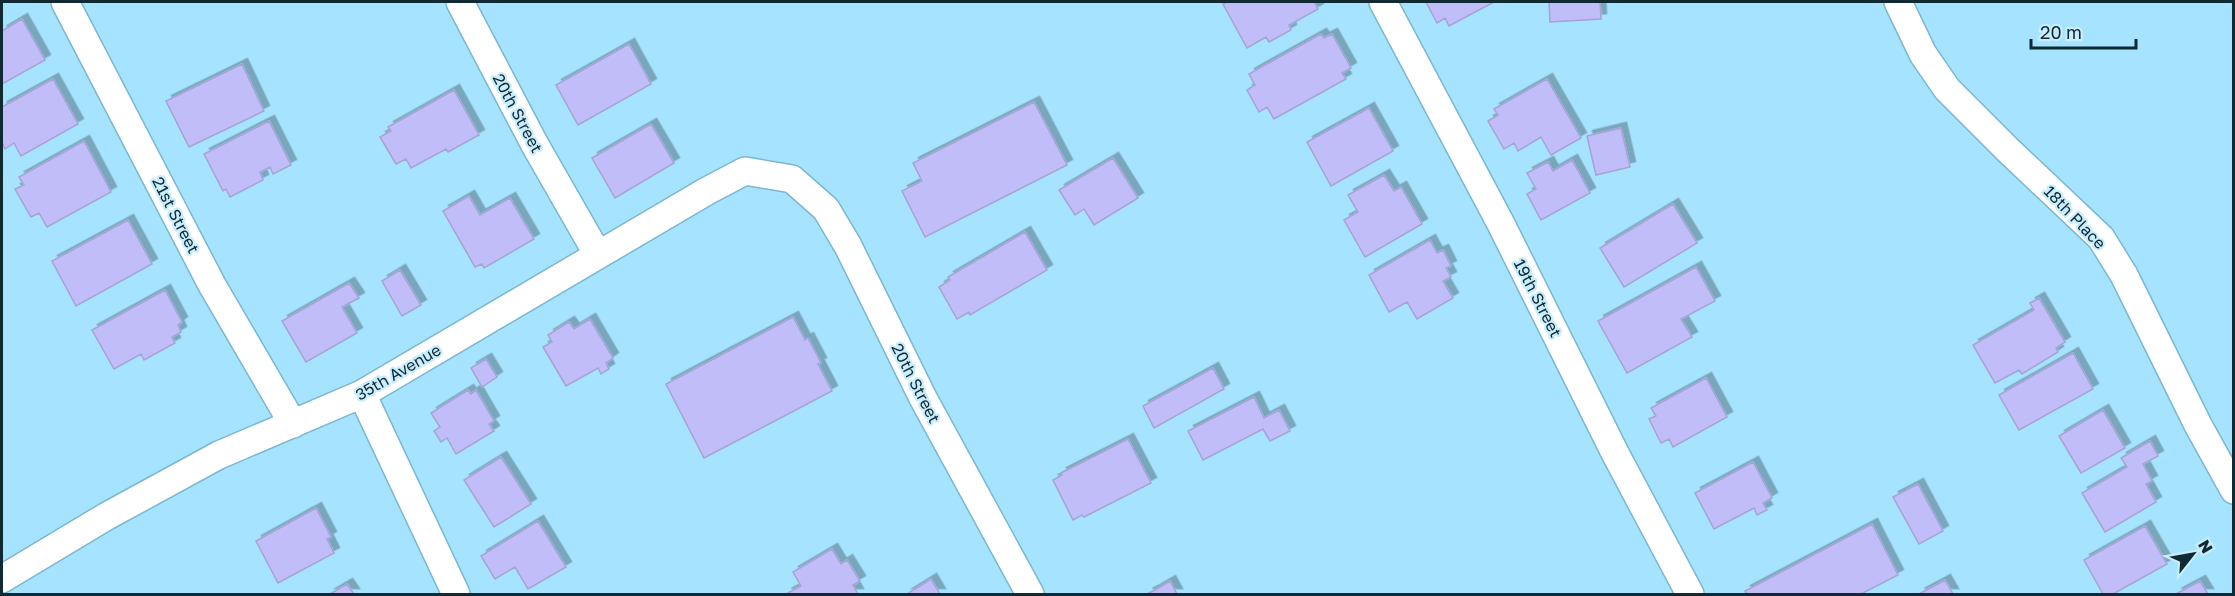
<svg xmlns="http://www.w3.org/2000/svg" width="2235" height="596" viewBox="0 0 2235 596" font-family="'Golos Text',sans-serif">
	<defs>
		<filter id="shadow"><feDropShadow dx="5.5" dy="-5.5" stdDeviation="0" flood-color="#0004"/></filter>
	</defs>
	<rect width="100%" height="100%" fill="#a5e3fe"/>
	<!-- building -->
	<path fill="#c0bdf9" stroke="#a6a3d6" stroke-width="1.5" filter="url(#shadow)" d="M1227,2H1314L1318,9L1289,25L1291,30L1269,42L1266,37L1247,48L1223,4Z
		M1426,2H1494L1449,26L1445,18L1437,23Z
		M1549,2H1600L1601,19L1550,22Z
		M22,19L45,60L2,84V31Z
		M1321,34L1324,38L1332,34L1351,68L1342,73L1346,79L1274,119L1267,107L1259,112L1247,90L1255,85L1249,74Z
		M629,44L651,84L578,125L556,85Z
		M242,64L264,111L189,147L166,101Z
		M53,79L78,124L21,156L14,143L5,149L2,142V107Z
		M1547,79L1581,138L1551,155L1541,137L1518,151L1514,143L1504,149L1488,121L1498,115L1494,109Z
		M454,90L479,135L448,152L446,149L411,168L406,159L396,164L380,137L391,131L388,127Z
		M1034,102L1067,165L925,237L902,191L922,181L913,163Z
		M1369,108L1393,151L1331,186L1307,142Z
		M269,121L291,165L273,174L270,167L260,172L263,180L230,197L226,189L223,191L204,154Z
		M651,124L674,163L615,198L592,158Z
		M1621,128L1630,167L1596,175L1587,136Z
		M84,141L111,192L47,227L39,213L31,217L15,189L24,185L19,177Z
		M1113,158L1138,198L1094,225L1084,209L1075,215L1059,190Z
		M1572,160L1590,193L1541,220L1527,194L1536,189L1527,173L1548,162L1553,171Z
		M1384,175L1394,191L1401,187L1422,224L1365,257L1344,220L1358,212L1348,195Z
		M469,196L480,215L510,198L534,239L484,268L482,264L475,267L443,211Z
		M1673,204L1697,243L1624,287L1600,248Z
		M128,220L152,264L76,306L52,261Z
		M1025,232L1047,270L970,315L969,312L957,319L939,287L950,280L948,277Z
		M1430,240L1437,253L1443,250L1451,266L1446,268L1451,277L1443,281L1453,298L1417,319L1407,302L1389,312L1369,275Z
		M1696,267L1715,301L1681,319L1692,337L1627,373L1598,321Z
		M400,270L421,305L402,316L382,281Z
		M349,283L359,298L342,307L357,333L306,362L282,321Z
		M165,290L182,322L178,325L181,332L172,337L175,343L144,360L141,354L114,369L92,330Z
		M2039,298L2065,342L2056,348L2058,352L2022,374L2019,370L1995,383L1973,345L2034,310L2030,303Z
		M793,317L805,340L808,338L821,363L818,364L832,391L704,458L666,384Z
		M590,319L613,358L606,363L609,369L601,374L598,368L566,386L543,347L552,342L548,335L569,322L574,329Z
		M2073,353L2093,389L2019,430L1999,395Z
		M486,359L497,377L482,387L471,368Z
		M1213,368L1224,389L1154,428L1143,406Z
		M1706,378L1727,417L1673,447L1669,439L1661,443L1649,419L1656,416L1651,408Z
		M468,390L471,394L476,390L494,421L489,424L494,431L456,454L447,438L441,442L434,431L440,427L431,413Z
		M1254,397L1264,418L1279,410L1290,431L1270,441L1263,429L1203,460L1188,431Z
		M2103,410L2125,448L2081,473L2059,436Z
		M1128,439L1151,483L1084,517L1082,515L1073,520L1053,480L1062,475L1061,473Z
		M2150,441L2158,456L2143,464L2152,481L2146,484L2156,502L2105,532L2082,493L2127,467L2121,458Z
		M501,457L531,504L494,527L464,480Z
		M1753,462L1772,498L1763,503L1767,510L1757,515L1754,508L1714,529L1695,493Z
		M1918,484L1943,531L1919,544L1893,497Z
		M316,508L331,537L327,539L334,553L278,583L256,541Z
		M538,521L566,567L528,589L515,567L495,579L481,556Z
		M1872,524L1898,575L1861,594H1747L1745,591Z
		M2145,526L2167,564L2113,594H2103L2084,560Z
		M832,549L841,564L847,560L860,581L853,585L858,594H786L801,586L793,572Z
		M931,579L940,594H907Z
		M1945,580L1953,594H1919Z
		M1170,581L1177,594H1147L1155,590Z
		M2200,581L2208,594H2176Z
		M347,584L354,594H330Z"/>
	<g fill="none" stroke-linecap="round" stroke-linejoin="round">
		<!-- street casing -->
		<g stroke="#7bb7d1" stroke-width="30">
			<path id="street" d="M65,2L212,285L293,424
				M460,2L535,145L598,255
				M1383,2L1501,224L1615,453L1690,594
				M1898,2L1923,54L1947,89L2008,150L2101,238L2124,275L2198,425L2234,490
				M362,394L456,594
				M2,579L107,516L219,455L362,394L707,191L745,171L792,179L826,209L848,246L923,398L1030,594"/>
		</g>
		<!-- street -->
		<use href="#street" stroke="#fff" stroke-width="27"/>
	</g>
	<g text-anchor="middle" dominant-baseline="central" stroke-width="4.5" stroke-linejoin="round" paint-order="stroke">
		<!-- street labels -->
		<g font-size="16" fill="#102933" stroke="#c8edfd">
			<text transform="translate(518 113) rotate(62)">20th Street</text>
			<text transform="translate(176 215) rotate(63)">21st Street</text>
			<text transform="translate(2075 217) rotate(46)">18th Place</text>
			<text transform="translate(1538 298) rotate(63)">19th Street</text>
			<text transform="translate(398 372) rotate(-30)">35th Avenue</text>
			<text transform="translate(916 383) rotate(63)">20th Street</text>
		</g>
	</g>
	<!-- border -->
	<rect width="2235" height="596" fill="none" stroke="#102933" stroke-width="6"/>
	<!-- north arrow -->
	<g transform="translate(2193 554) rotate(59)" stroke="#c8edfd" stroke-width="4.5" paint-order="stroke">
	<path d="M0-4.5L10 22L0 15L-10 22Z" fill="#102933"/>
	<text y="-9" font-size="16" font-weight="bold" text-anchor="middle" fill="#102933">N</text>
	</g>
	<!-- scale -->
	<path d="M2031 39v9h105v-9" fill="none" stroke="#102933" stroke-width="3"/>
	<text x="2040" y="39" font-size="18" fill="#102933" stroke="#c8edfd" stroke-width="4.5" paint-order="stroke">20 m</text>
</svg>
